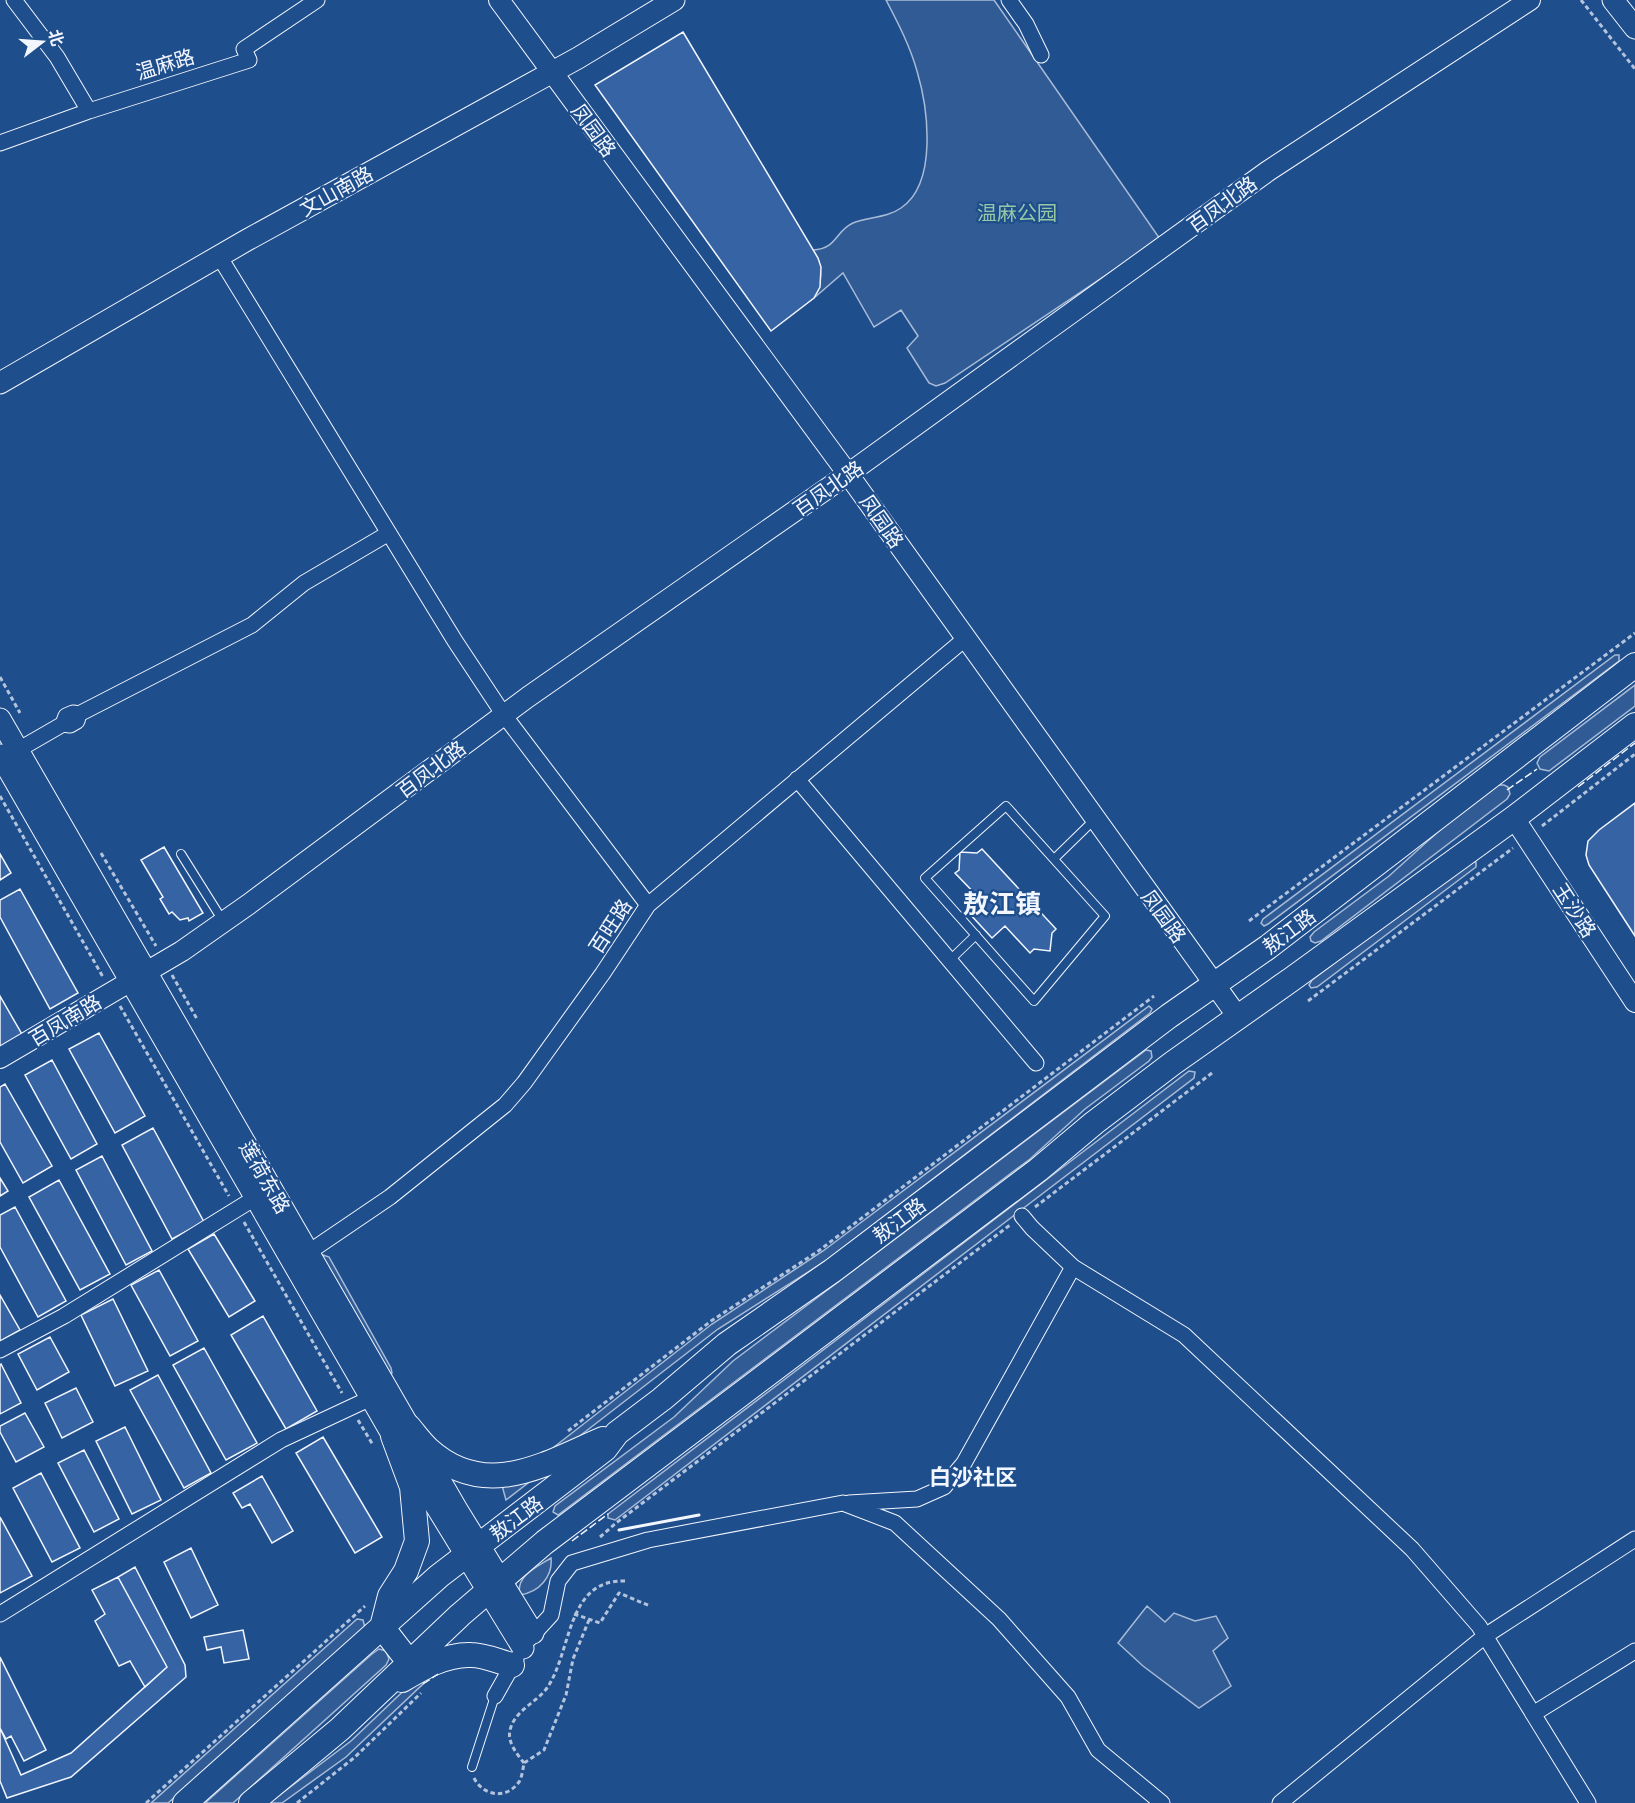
<svg xmlns="http://www.w3.org/2000/svg" width="1635" height="1803" viewBox="0 0 1635 1803" font-family="'Open Sans','Noto Sans SC',sans-serif">
	<rect width="100%" height="100%" fill="#1f4e8c"/>
	<!-- green -->
	<path fill="#305b95" stroke="#a8bbd7" stroke-width="1.5" d="M886,0H994L1160,239L945,383L936,386L929,383L907,348L918,336L901,310L874,327L843,273L814,298C823,281 823,267 813,250C837,249 835,231 853,223C868,217 887,218 901,208C938,183 928,108 917,71C910,46 898,23 886,0Z
		M1615,655H1619V661L1268,924L1264,926L1261,923L1263,919Z
		M1635,685V706L1549,771L1540,769L1537,763L1540,757Z
		M1498,785H1504L1508,787L1510,794L1507,799L1321,941L1315,943L1311,941L1310,937L1314,932L1389,876L1450,821Z
		M1471,861L1476,862V867L1317,987L1311,988L1309,985L1312,980Z
		M1149,1006L1152,1009L1150,1013L824,1262L718,1329L559,1452L554,1451V1447L712,1324L823,1251Z
		M1146,1050L1151,1051L1152,1057L1149,1061L1085,1109L1030,1159L558,1515L553,1512L555,1506L674,1417L733,1361Z
		M1189,1071L1195,1072L1194,1078L615,1520L608,1518V1514Z
		M323,1255L329,1257L391,1368L392,1373L389,1376L322,1260Z
		M527,1479L528,1483L506,1500L501,1482Z
		M551,1558C553,1577 539,1592 520,1595C515,1576 537,1567 551,1558Z
		M1147,1606L1165,1622L1174,1613L1195,1621L1216,1616L1228,1638L1213,1651L1231,1686L1199,1708L1143,1666L1118,1643Z
		M357,1619L363,1620L365,1628L168,1803H151Z
		M379,1649L386,1651L389,1659L386,1665L233,1803H205L372,1654Z
		M417,1678L425,1679L423,1684L346,1757L282,1803H269L351,1741Z"/>
	<!-- building -->
	<path fill="#3563a3" stroke="#f2f6ff" stroke-width="1.5" d="M683,32L818,258L821,267L820,287L814,298L771,331L595,85Z
		M1635,803V936L1589,865L1586,855L1588,841L1599,830Z
		M164,847L203,913L189,921L188,918L180,920L172,912L169,914L160,899L163,897L141,860Z
		M982,849L1056,929L1052,933L1050,951L1034,949L1030,953L1005,926L992,938L968,912L981,900L955,873L959,870L960,852L977,853Z
		M0,854L11,873L0,880Z
		M20,889L78,993L50,1009L0,917V900Z
		M0,996L23,1036L0,1050Z
		M99,1033L145,1116L115,1133L69,1049Z
		M52,1060L97,1144L71,1159L25,1075Z
		M5,1084L52,1166L23,1183L0,1142V1087Z
		M153,1128L204,1222L172,1239L122,1145Z
		M102,1156L152,1251L126,1265L76,1170Z
		M0,1178L8,1191L0,1196Z
		M59,1180L110,1274L80,1290L29,1197Z
		M15,1207L66,1301L38,1317L0,1247V1215Z
		M214,1234L255,1301L229,1317L188,1249Z
		M159,1270L198,1341L170,1356L131,1285Z
		M0,1295L20,1330L0,1341Z
		M113,1299L148,1371L115,1386L81,1315Z
		M263,1316L317,1411L286,1429L231,1335Z
		M50,1337L69,1372L37,1390L18,1354Z
		M204,1348L257,1443L226,1460L173,1365Z
		M1,1364L21,1403L0,1414V1365Z
		M158,1375L211,1473L184,1488L130,1390Z
		M76,1388L93,1422L62,1438L45,1403Z
		M25,1413L44,1447L16,1462L0,1432V1426Z
		M125,1427L161,1500L132,1514L96,1441Z
		M323,1437L382,1537L355,1553L296,1453Z
		M84,1450L119,1519L94,1532L58,1463Z
		M41,1473L80,1548L52,1562L13,1488Z
		M262,1476L293,1531L272,1543L250,1504L242,1508L233,1493Z
		M0,1517L32,1576L0,1593Z
		M191,1548L218,1605L191,1618L164,1562Z
		M135,1567L185,1665L186,1677L71,1777L7,1798L0,1781V1728L21,1775L71,1753L167,1667L118,1577Z
		M118,1577L167,1667L145,1687L130,1661L119,1666L95,1621L105,1614L92,1590Z
		M243,1630L249,1659L224,1663L221,1647L207,1650L204,1637Z
		M0,1657L46,1750L24,1761L11,1736L6,1739L0,1728Z"/>
	<g fill="none" stroke-linecap="round" stroke-linejoin="round">
		<!-- service casing -->
		<g stroke="#f2f6ff" stroke-width="10">
			<path id="service" d="M1006,806L1105,916L1034,1001L925,878Z
				M181,854L223,921
				M1054,859L1094,820
				M950,960L976,935
				M472,1767L495,1696"/>
		</g>
		<!-- minor casing -->
		<g stroke="#f2f6ff" stroke-width="17">
			<path id="minor" d="M14,0L57,57L89,111
				M1009,0L1026,24L1041,55
				M0,143L89,111L249,60L244,49L317,0
				M219,256L455,641L504,715L648,905
				M79,714L77,721L70,725L63,724L66,716L73,713L79,714L252,625L304,583L389,533
				M18,750L63,724
				M797,779L1036,1063
				M1022,1216L1032,1228L1073,1267L1184,1335L1412,1549L1479,1626L1588,1803
				M309,1252L390,1197L505,1105L524,1083L603,973L648,905L966,638
				M0,1350L64,1316L255,1198
				M849,1503L917,1499L944,1487L964,1463L1073,1267
				M0,1614L281,1440L371,1398
				M529,1639L551,1615L558,1581L572,1563L648,1540L843,1503L895,1523L999,1619L1068,1697L1098,1750L1162,1803
				M495,1696L516,1659
				M1533,1714L1635,1651
				M1280,1803L1485,1636L1635,1539"/>
		</g>
		<!-- tertiary casing -->
		<g stroke="#f2f6ff" stroke-width="22">
			<path id="tertiary" d="M499,0L848,474L1238,1017
				M1514,818L1635,1002
				M0,1058L182,951L249,904L528,697L848,474L1268,171L1530,0"/>
		</g>
		<!-- secondary casing -->
		<g stroke="#f2f6ff" stroke-width="23">
			<path id="secondary" d="M1613,0L1635,28
				M0,383L247,240L578,58L674,0
				M0,719L456,1508L533,1633
				M0,755L393,1436L523,1648"/>
		</g>
		<!-- primary casing -->
		<g stroke="#f2f6ff" stroke-width="26">
			<path id="primary" d="M408,1426C415,1434 421,1443 429,1450C486,1501 545,1464 603,1439
				M382,1627L390,1596L406,1571L417,1541L412,1487L393,1436
				M382,1627L409,1662
				M402,1680C422,1668 446,1654 471,1655C485,1655 499,1662 512,1665
				M185,1803L439,1576L605,1449L617,1433L662,1399L727,1344L832,1271L1169,1016L1268,947L1635,665
				M251,1803L340,1729L460,1615L545,1542L1038,1170L1094,1123L1173,1063L1292,979L1514,818L1635,725"/>
		</g>
		<!-- path -->
		<path stroke="#b3c4dc" stroke-width="3" stroke-dasharray="4.5 3" stroke-linecap="butt" d="M1581,0L1635,69
			M0,677L20,713
			M0,796L103,977
			M1542,826L1635,754
			M101,853L156,946
			M1249,921L1635,633
			M172,975L197,1019
			M1308,1001L1513,848
			M120,1006L229,1196
			M1035,1207L1212,1073
			M244,1222L342,1393
			M358,1420L373,1445
			M568,1431L711,1321L817,1252L1154,996
			M600,1537L616,1523L1010,1225
			M574,1614L600,1623L619,1593L650,1606
			M524,1763C517,1754 507,1742 510,1730C515,1710 536,1703 547,1688C572,1652 566,1579 625,1581
			M474,1778C483,1796 506,1800 519,1782C522,1777 523,1769 524,1763L544,1750L566,1695L573,1659L589,1620
			M146,1803L365,1606
			M297,1803L355,1757L421,1693"/>
		<!-- service -->
		<use href="#service" stroke="#1f4e8c" stroke-width="8"/>
		<!-- minor -->
		<use href="#minor" stroke="#1f4e8c" stroke-width="15"/>
		<!-- tertiary -->
		<use href="#tertiary" stroke="#1f4e8c" stroke-width="20"/>
		<!-- secondary -->
		<use href="#secondary" stroke="#1f4e8c" stroke-width="21"/>
		<!-- primary -->
		<use href="#primary" stroke="#1f4e8c" stroke-width="24"/>
		<!-- fence -->
		<path stroke="#f2f6ff" stroke-width="1.5" stroke-dasharray="8 3" stroke-linecap="butt" d="M1578,787L1635,743
			M1507,790L1537,769
			M572,1541L608,1514
			M423,1684L438,1674"/>
		<!-- wall -->
		<path stroke="#f2f6ff" stroke-width="3" d="M619,1530L699,1515"/>
	</g>
	<g text-anchor="middle" dominant-baseline="central" stroke-width="4.5" stroke-linejoin="round" paint-order="stroke">
		<!-- street labels -->
		<g font-size="20" fill="#f2f6ff" stroke="#1f4e8c">
			<text transform="translate(165 64) rotate(-17)">温麻路</text>
			<text transform="translate(594 130) rotate(54)">凤园路</text>
			<text transform="translate(336 191) rotate(-29)">文山南路</text>
			<text transform="translate(1222 204) rotate(-36)">百凤北路</text>
			<text transform="translate(828 488) rotate(-35)">百凤北路</text>
			<text transform="translate(882 521) rotate(55)">凤园路</text>
			<text transform="translate(431 769) rotate(-37)">百凤北路</text>
			<text transform="translate(1575 910) rotate(57)">玉沙路</text>
			<text transform="translate(1164 916) rotate(54)">凤园路</text>
			<text transform="translate(610 926) rotate(-57)">百旺路</text>
			<text transform="translate(1289 931) rotate(-37)">敖江路</text>
			<text transform="translate(65 1020) rotate(-31)">百凤南路</text>
			<text transform="translate(265 1177) rotate(60)">莲荷东路</text>
			<text transform="translate(899 1220) rotate(-37)">敖江路</text>
			<text transform="translate(516 1518) rotate(-37)">敖江路</text>
		</g>
		<!-- park labels -->
		<g font-size="20" fill="#97c8a6" stroke="#1f4e8c">
			<text x="1017" y="212">温麻公园</text>
		</g>
		<!-- quarter labels -->
		<g font-size="22" font-weight="bold" fill="#f2f6ff" stroke="#1f4e8c">
			<text x="973" y="1476">白沙社区</text>
		</g>
		<!-- district labels -->
		<g font-size="26" font-weight="bold" fill="#f2f6ff" stroke="#1f4e8c">
			<text x="1002" y="903">敖江镇</text>
		</g>
	</g>
	<!-- north arrow -->
	<g transform="translate(42 42) rotate(73)" stroke="#1f4e8c" stroke-width="4.5" paint-order="stroke">
	<path d="M0-4.5L10 22L0 15L-10 22Z" fill="#f2f6ff"/>
	<text y="-9" font-size="16" font-weight="bold" text-anchor="middle" fill="#f2f6ff">北</text>
	</g>
</svg>
